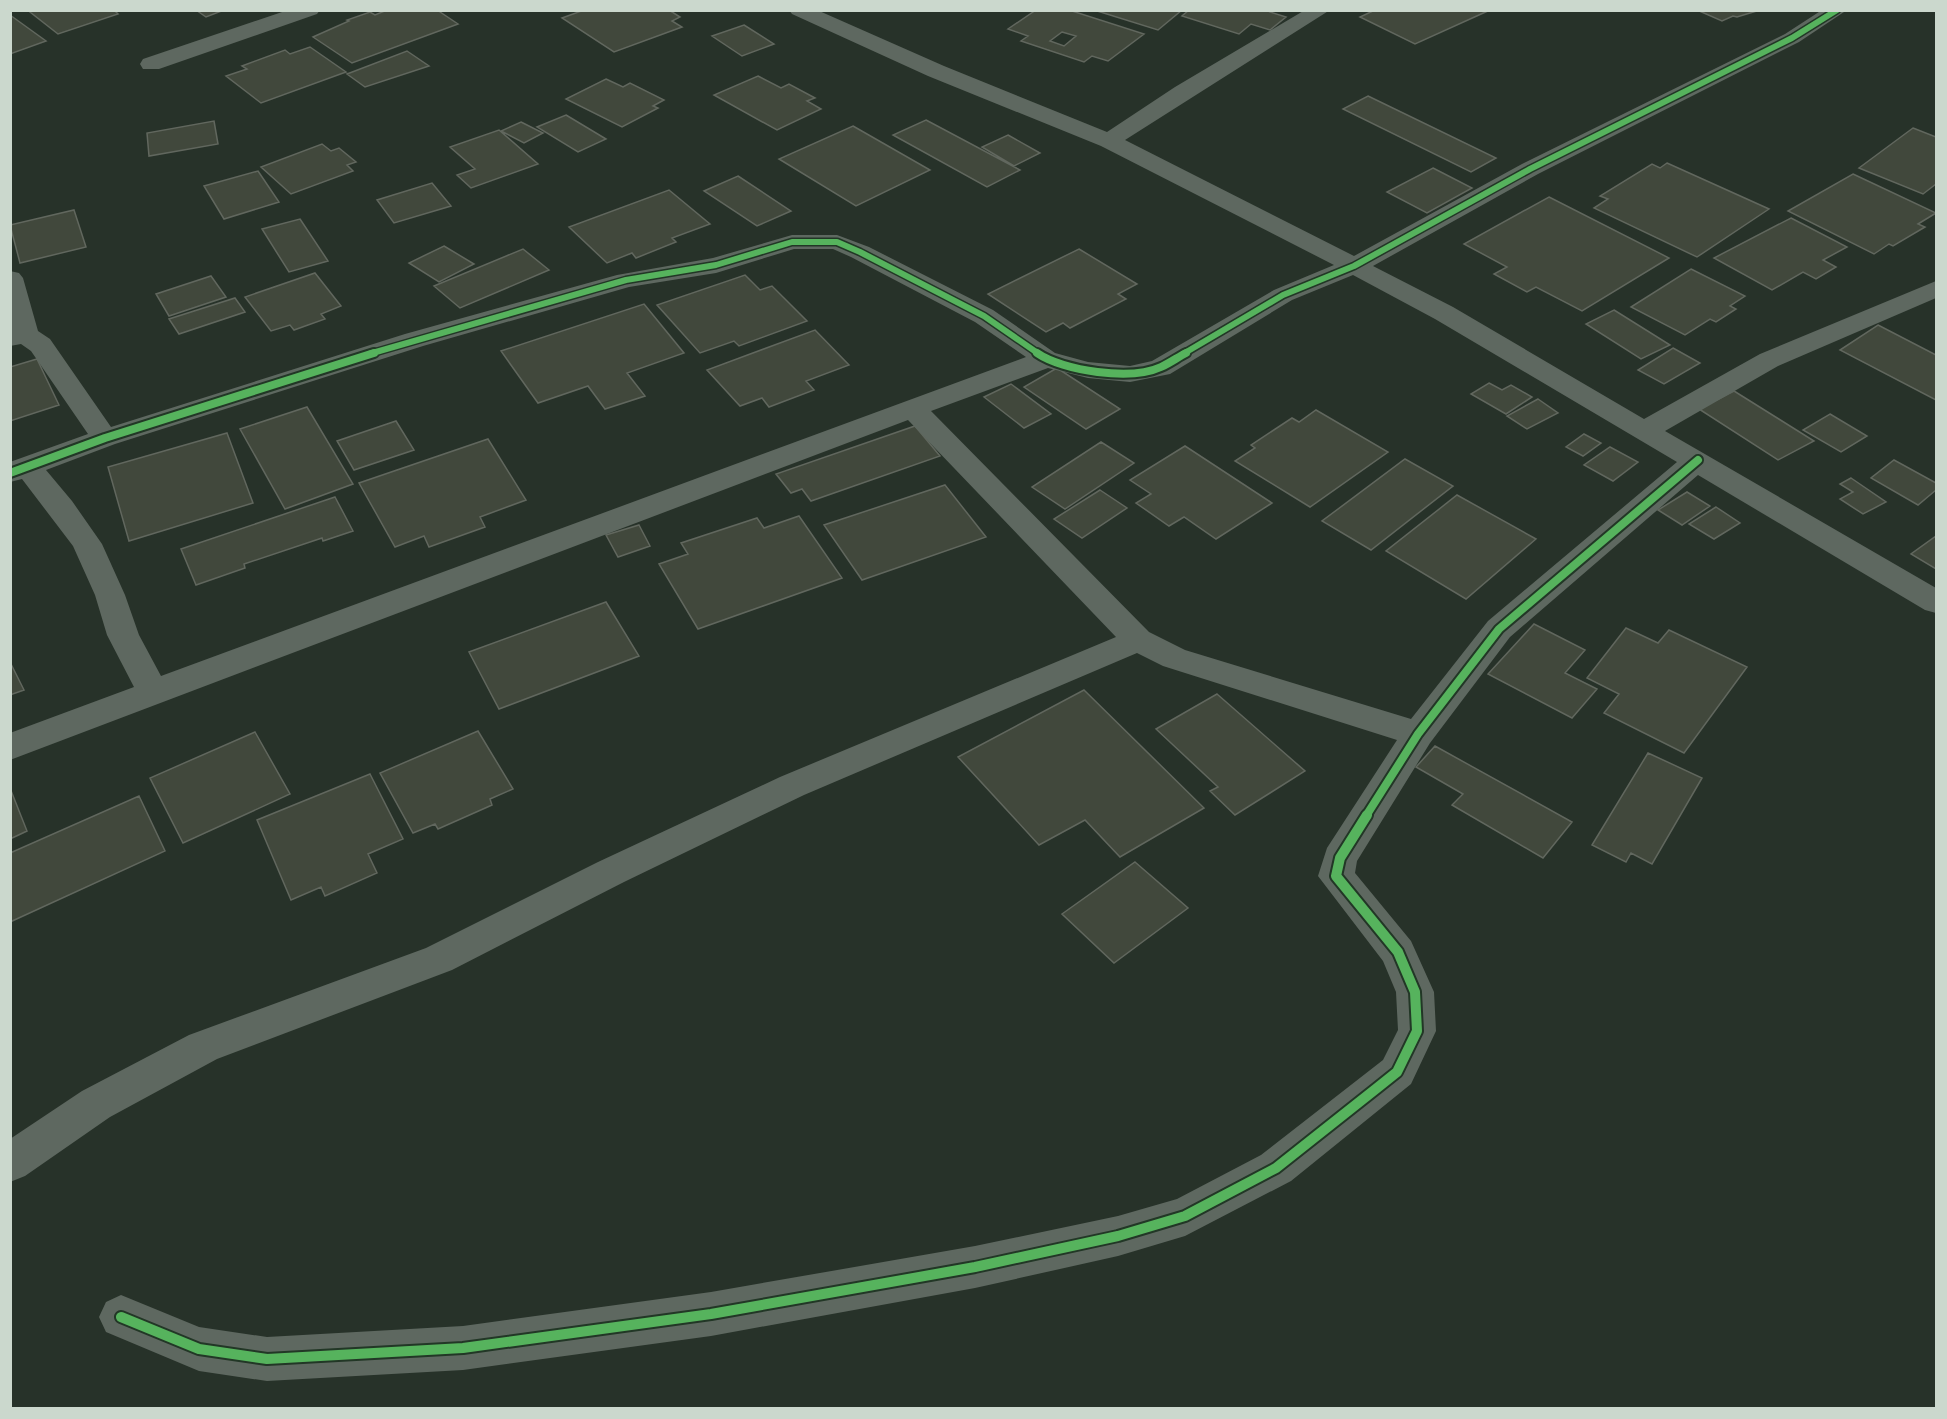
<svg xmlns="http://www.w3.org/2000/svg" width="1947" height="1419" viewBox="0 0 1947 1419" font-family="'Space Grotesk',sans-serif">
	<rect width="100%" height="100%" fill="#273229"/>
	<!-- building -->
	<path fill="#41483c" stroke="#61675e" stroke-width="1.5" fill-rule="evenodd" d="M36,10H114L118,14L58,34L30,12Z
		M196,10H224L206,17Z
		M387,10H437L458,24L352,63L313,37L349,21L347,20L370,12L375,15Z
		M584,10H669L680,17L672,21L682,27L614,52L562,18Z
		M1036,10H1069L1144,34L1108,61L1092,56L1084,62L1021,41L1028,36L1008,29ZM1062,32L1076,36L1064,46L1050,41Z
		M1094,10H1182L1158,30Z
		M1189,10H1272L1270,12L1286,17L1270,30L1251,24L1239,34L1182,16Z
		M1375,10H1490L1415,44L1360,17Z
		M1697,10H1760L1737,17L1733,16L1722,21Z
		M10,15L46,41L10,54Z
		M744,25L774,44L742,56L712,36Z
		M310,47L346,72L261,103L226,76L247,69L242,66L285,50L290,54Z
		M407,51L429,66L365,87L347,74Z
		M758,76L781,88L789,84L815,98L807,101L821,109L777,130L714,95Z
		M606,79L623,87L630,83L664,100L653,106L658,108L622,127L566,99Z
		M1368,96L1496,158L1471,172L1343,109Z
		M566,115L606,139L578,152L537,127Z
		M926,120L1020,170L987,187L893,135Z
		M214,121L218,144L149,156L147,133Z
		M521,122L543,133L524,143L501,131Z
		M853,126L930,170L856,206L779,159Z
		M1913,128L1936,137V184L1923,194L1859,168Z
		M499,130L538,164L471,188L457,175L475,169L450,147Z
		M1008,135L1040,153L1014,166L982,147Z
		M322,144L331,151L339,148L356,162L347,165L353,171L291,194L261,167Z
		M1667,163L1769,209L1697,257L1594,208L1608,199L1600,196L1652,164L1660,168Z
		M1433,168L1472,188L1427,213L1387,192Z
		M258,171L279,202L224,219L204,186Z
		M1853,174L1936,213L1918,224L1925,227L1893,246L1889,244L1874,254L1788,211Z
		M738,176L791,211L757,226L704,191Z
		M432,183L451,206L394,223L377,200Z
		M669,190L710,224L672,238L676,242L636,258L632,253L607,263L569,227Z
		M1549,197L1669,258L1582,311L1536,287L1527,292L1494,274L1507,267L1464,244Z
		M74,210L86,247L20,263L10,225Z
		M1791,218L1847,247L1823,260L1836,267L1816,279L1803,272L1772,290L1714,258Z
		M300,219L328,261L289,272L262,229Z
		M444,246L474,264L439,282L409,263Z
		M523,249L549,270L460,308L434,286Z
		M1079,249L1137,284L1118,294L1126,299L1070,328L1063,323L1046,332L988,294Z
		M1691,269L1745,296L1730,306L1736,309L1716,322L1710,319L1685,335L1631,307Z
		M315,273L341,306L321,314L325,319L294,330L290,325L271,331L245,297Z
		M745,275L760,290L772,286L807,321L739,346L734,341L700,353L657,305Z
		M211,276L226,297L169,316L156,294Z
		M235,298L245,312L179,334L169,319Z
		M644,304L684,353L627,373L645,396L605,409L588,386L538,403L501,351Z
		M1614,310L1670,345L1641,359L1586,324Z
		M1878,325L1936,355V400L1840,350Z
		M815,330L849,365L806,381L814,390L769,407L762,398L740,406L707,370Z
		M1673,348L1700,363L1664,384L1638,370Z
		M37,359L59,405L10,421V367Z
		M1057,368L1120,409L1086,429L1024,387Z
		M1489,383L1502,390L1511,385L1532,397L1506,414L1471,394Z
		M1011,384L1051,414L1024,428L984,397Z
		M1734,391L1814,441L1778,460L1699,409Z
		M1538,399L1558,413L1527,429L1507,416Z
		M307,407L353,484L285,509L240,429Z
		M1316,410L1388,452L1310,507L1235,461L1255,448L1251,445L1292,418L1299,422Z
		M1830,414L1867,436L1841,452L1803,430Z
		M396,421L414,450L354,470L337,441Z
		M915,426L940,456L811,501L802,489L791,493L776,474Z
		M227,433L253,503L129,541L108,467Z
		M1584,434L1601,443L1583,456L1566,447Z
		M488,439L526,500L480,517L485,527L429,547L424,536L395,547L359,483Z
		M1101,442L1134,463L1065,509L1032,487Z
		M1185,446L1272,503L1216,539L1184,517L1169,526L1136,503L1151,494L1130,480Z
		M1610,447L1638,462L1613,481L1584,465Z
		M1405,459L1453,486L1371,550L1322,521Z
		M1894,460L1936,483V490L1918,505L1871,478Z
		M1851,478L1886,502L1863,514L1840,499L1853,492L1840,484Z
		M945,485L986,537L862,580L824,525Z
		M1100,490L1127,508L1082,538L1054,519Z
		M1687,492L1710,506L1682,525L1658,510Z
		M1457,495L1536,539L1466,599L1386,551Z
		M335,497L353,531L323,541L322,538L244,564L245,568L196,585L181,549Z
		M1716,507L1740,523L1714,539L1689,524Z
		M799,516L842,578L698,629L659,564L688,554L681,543L757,518L764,528Z
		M639,525L650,546L618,557L606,535Z
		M1936,536V569L1911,554Z
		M606,602L639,656L499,709L469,652Z
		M1534,624L1585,650L1565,673L1597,689L1572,718L1488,674Z
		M1626,628L1658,643L1669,630L1747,667L1684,753L1604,713L1619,694L1587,678Z
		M10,662L24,690L10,695Z
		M1084,690L1204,808L1120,857L1085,820L1039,845L958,757Z
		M1217,694L1305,771L1235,815L1210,791L1218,787L1156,729Z
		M478,731L513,789L490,799L492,805L438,829L435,824L413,833L380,773Z
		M255,732L290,794L183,843L150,778Z
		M1435,746L1572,822L1543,858L1452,805L1463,794L1416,767Z
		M1648,753L1702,778L1652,864L1631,853L1626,862L1592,845Z
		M370,774L403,839L368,854L377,873L325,896L321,887L291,900L257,820Z
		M10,788L27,831L10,839Z
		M139,796L165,851L10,922V853Z
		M1135,862L1188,908L1114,963L1062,914Z"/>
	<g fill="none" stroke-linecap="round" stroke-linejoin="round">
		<!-- minor -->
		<path fill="#5e6860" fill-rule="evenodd" d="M288,10H320L317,14L159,69H143L140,64L143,59Z
			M789,10H817L944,66L1107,132L1175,87L1305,10H1330L1125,140L1354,256L1522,164L1785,34L1822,10H1847L1799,42L1538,174L1373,266L1453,307L1644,419L1760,354L1936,281V298L1778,366L1665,431L1936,588V613L1925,610L1698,475L1510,637L1430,743L1357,861L1355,873L1411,941L1434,992L1436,1031L1411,1084L1291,1181L1185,1236L1118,1256L975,1288L711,1336L463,1370L267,1381L199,1371L106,1332L99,1317L106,1302L121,1295L199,1327L267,1337L463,1326L711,1292L975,1246L1118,1216L1177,1199L1261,1155L1383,1060L1398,1030L1396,992L1383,961L1318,876L1327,848L1397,740L1163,666L1137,653L804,795L624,882L452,970L217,1059L110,1117L25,1176L10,1182V1139L82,1091L189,1035L426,948L598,862L780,777L1116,637L908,420L10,760V733L134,687L107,635L95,595L73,546L22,479L10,482V462L88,434L31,351L21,344L10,346V271L19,273L23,278L38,331L50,339L111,427L405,334L617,275L713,258L792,235H837L869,247L993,310L1055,353L1088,362L1130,366L1152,361L1274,290L1334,265L1101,146L928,76L792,14ZM794,249H833L851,257L975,322L1026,357L161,676L139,635L125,595L102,544L72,501L46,470L115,444L423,346L629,287L716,273ZM1353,275L1435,319L1677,462L1488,621L1411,719L1185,650L1149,632L931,411L1048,368L1088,378L1130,382L1170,374L1292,300Z"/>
		<!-- cycleway-far2 casing -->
		<g stroke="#223726" stroke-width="9">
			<path id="cycleway-far2" d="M369,354L626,280L716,265L792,242H837L860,252L984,316L1039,354
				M1183,354L1283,295L1354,266L1530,169L1792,38L1837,10"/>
		</g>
		<!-- cycleway-far1 casing -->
		<g stroke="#223726" stroke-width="12">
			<path id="cycleway-far1" d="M1037,353C1063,371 1131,381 1161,367C1170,363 1178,357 1186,353
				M10,473L105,438L374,353
				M1366,816L1418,734L1499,629L1698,460"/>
		</g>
		<!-- cycleway casing -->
		<g stroke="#223726" stroke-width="14">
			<path id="cycleway" d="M121,1317L199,1349L267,1359L463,1348L711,1314L975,1267L1118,1236L1185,1216L1276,1168L1377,1088L1397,1072L1417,1031L1415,992L1398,952L1336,876L1340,858L1367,815"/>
		</g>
		<!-- cycleway-far2 -->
		<use href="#cycleway-far2" stroke="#56b35d" stroke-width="6"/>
		<!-- cycleway-far1 -->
		<use href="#cycleway-far1" stroke="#56b35d" stroke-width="8"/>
		<!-- cycleway -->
		<use href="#cycleway" stroke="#56b35d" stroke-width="10"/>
	</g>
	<!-- border -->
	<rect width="1947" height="1419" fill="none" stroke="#cbd8cd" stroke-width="24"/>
</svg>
